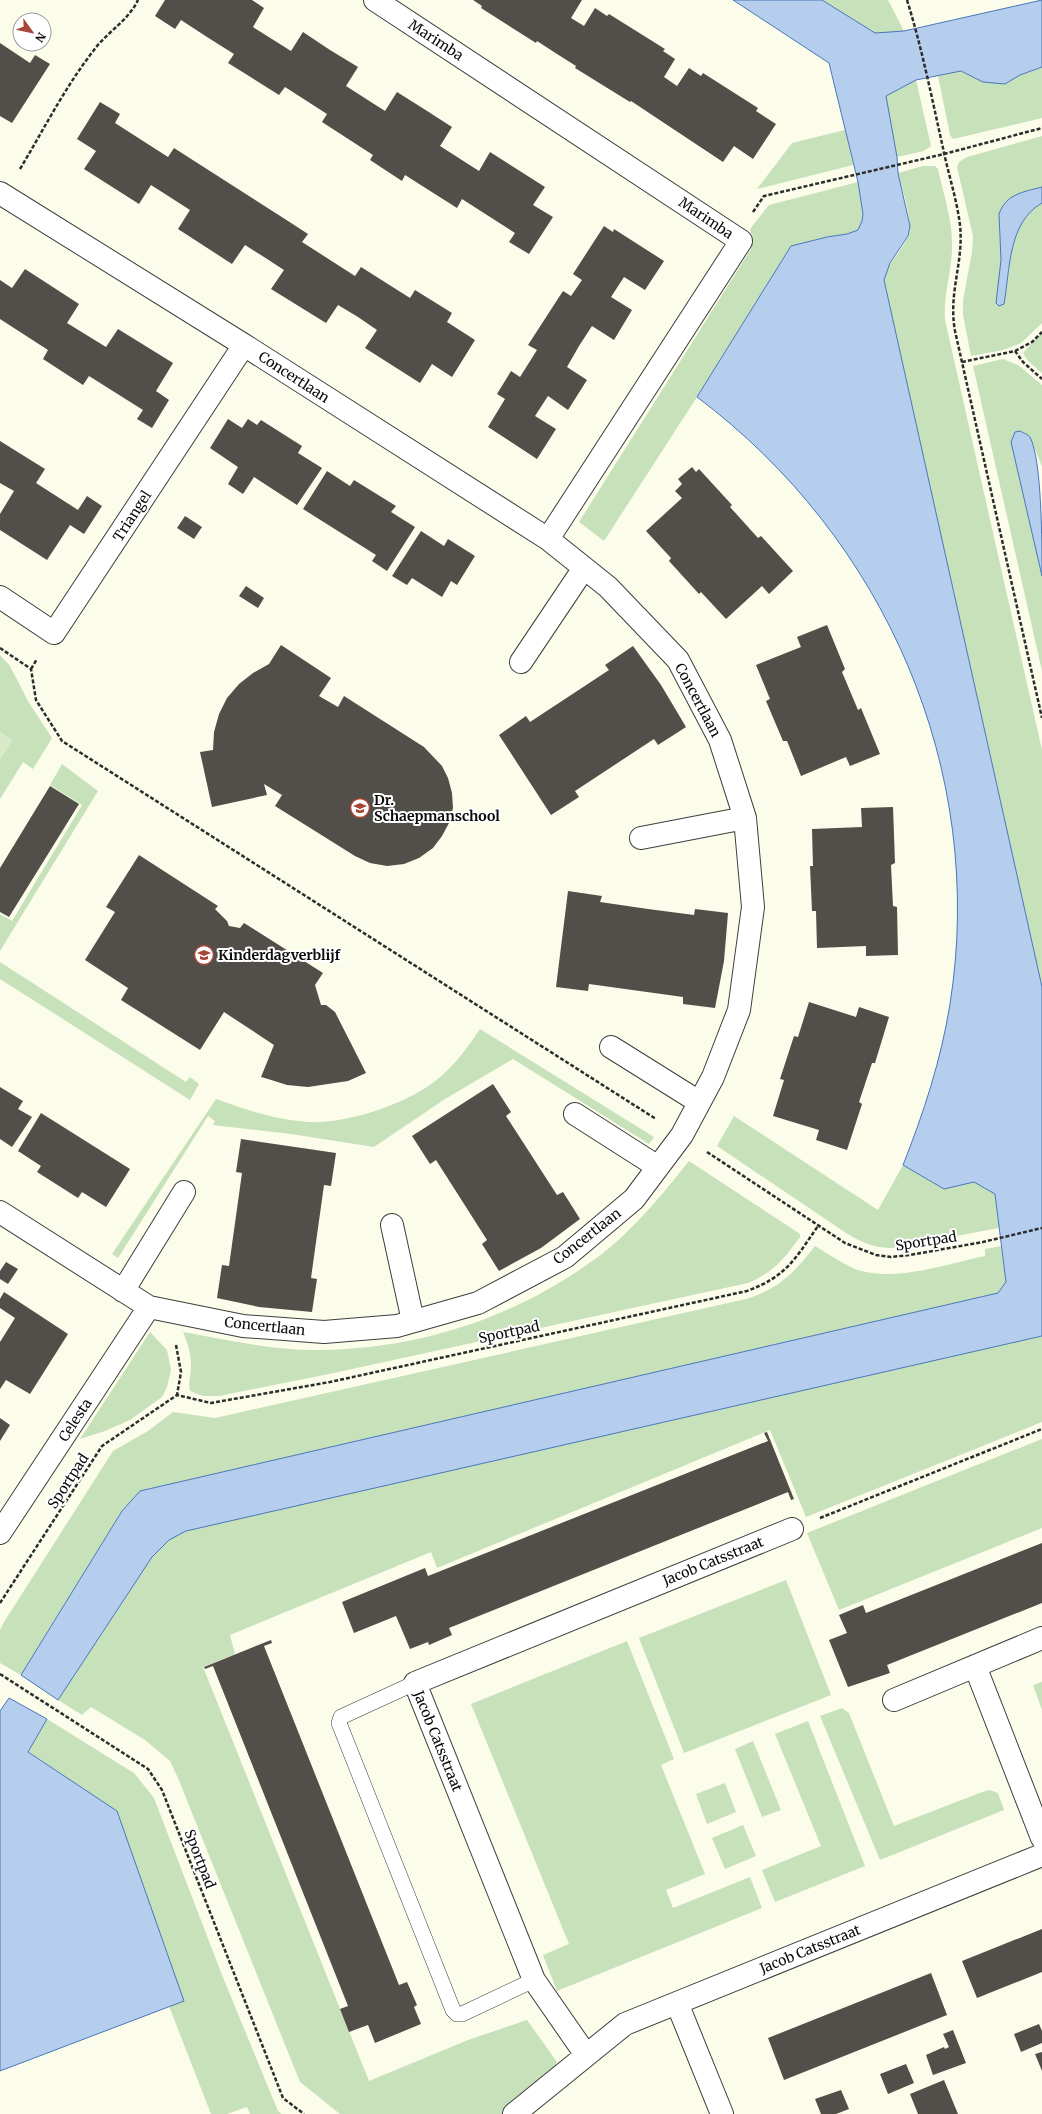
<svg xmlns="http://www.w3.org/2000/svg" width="1042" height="2114" viewBox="0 0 1042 2114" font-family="Merriweather,serif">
	<rect width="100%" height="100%" fill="#fcfceb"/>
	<!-- green -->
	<path fill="#c7e1ba" d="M822,0H888L904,31L875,33Z
		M1042,67V118L953,139L950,135L938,76L961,71L984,82L1005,84L1020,75Z
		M916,80L931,146L924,151L897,157L886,96Z
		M845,130L853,165L757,189L792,143Z
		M1042,136V187L1029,190L999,222L1001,260L999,282L1004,303C1010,269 1008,222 1042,203V323L1021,343L1003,350L971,356L963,315V300L972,252L973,236L957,167L959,162L967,157Z
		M923,166H935L938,169C943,193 952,218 952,242C953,269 943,293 945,320L1042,750V987L884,280C888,262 901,252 908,237C914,223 902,188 898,173Z
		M858,182L863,214L862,221L858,230L847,234L827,237L791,246L697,397L604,541L579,522L751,249L752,237L750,229L769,205Z
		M1042,332V373L1028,361L1023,353Z
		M1003,359L1018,365L1042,385V467L1030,436L1020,431L1015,433L1012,442L1042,576V671L973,366Z
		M0,655L10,666L28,701L52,738L33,769L23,762L0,799V759L12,740L0,732Z
		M62,764L98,791L0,951V914L12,921L82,805L50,785Z
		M0,962L186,1082L190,1077L199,1084L190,1100L0,979Z
		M480,1029L654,1137L649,1144L513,1059L445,1099L374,1147L291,1134L213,1125L215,1121L208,1116L118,1258L112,1254L216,1099C246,1110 276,1120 308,1122C344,1124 396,1107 427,1087C449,1073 466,1050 480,1029Z
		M734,1116L878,1210L903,1165L944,1189L974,1181L995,1194L999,1228L892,1248C874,1248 861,1242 846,1233L717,1146Z
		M689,1161L800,1234V1237C784,1259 774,1272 748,1283L329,1374L219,1396H203L190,1391C188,1382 191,1375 191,1366C191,1353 188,1344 183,1332C228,1340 275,1351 321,1350C415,1349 508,1320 585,1266C595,1259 605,1252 614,1244C642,1219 666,1190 689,1161Z
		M815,1246C828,1254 842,1263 855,1269C893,1283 947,1264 985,1256V1249L1001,1246L1006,1282L998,1293L140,1491L122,1511L21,1675L0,1663V1630L4,1622L113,1451L148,1431L173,1412L215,1418L746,1299C779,1289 794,1273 815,1246Z
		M150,1332L167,1350L171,1370L167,1387L162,1397L130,1420L105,1431L80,1439Z
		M1042,1336V1422L806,1517L770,1430L437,1568L431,1552L230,1635L235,1654L203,1667L369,2081L468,2040L527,2020L557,2062L550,2075L502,2114H340L300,2082L178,1778L170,1761L145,1740L91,1707L82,1715L58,1700L152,1557L169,1540L186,1531Z
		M1042,1439V1528L839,1610L807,1533Z
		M786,1580L831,1695L684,1753L639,1638Z
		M627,1641L674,1759L661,1765L705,1874L666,1890L673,1908L750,1877L762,1908L557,1991L543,1955L569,1944L471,1704Z
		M1042,1682V1710L1033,1685Z
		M842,1708L849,1713L894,1826L985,1791L990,1790L998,1793L1004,1810L880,1860L820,1716Z
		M47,1719L134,1773L154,1798L222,1975L278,2111L282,2114H250L247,2107L227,2114H211L169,2006L184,2001L28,1752Z
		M808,1721L865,1866L775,1902L762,1870L821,1846L775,1734Z
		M753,1741L781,1810L762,1817L735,1749Z
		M725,1783L736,1812L707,1824L696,1794Z
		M743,1825L756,1856L725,1869L712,1838Z"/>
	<!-- pitch -->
	<path fill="#d9eaca" d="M0,732L12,740L0,759Z"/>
	<!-- water -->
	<path fill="#b6ceed" stroke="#4777ba" d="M733,0H822L875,33L904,31L1042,0V67L1020,75L1005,84L983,82L961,71L916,80L886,96L897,157L898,173L910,226L908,236L890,263L884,280L1042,987V1336L186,1531L169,1540L152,1557L58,1700L21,1675L122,1511L140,1491L998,1293L1006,1282L995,1194L974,1182L944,1189L903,1165C924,1112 941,1060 950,1004C987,770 885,538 697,397L791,246L827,237L847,234L858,230L862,221L863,214L858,182L829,63Z
		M1042,187V203C1008,222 1010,270 1004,304L999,306L996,303L1001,260L999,214C1006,194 1023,192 1042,187Z
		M1020,431C1023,433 1028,434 1030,437C1042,460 1042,544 1042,576L1011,442L1015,432Z
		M9,1698L47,1719L28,1752L117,1811L184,2001L0,2071V1711Z"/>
	<!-- building -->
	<path fill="#524e49" d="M165,0H252L264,8L253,27L291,51L303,32L330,50L358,67L346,86L385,111L397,92L424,109L452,127L440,146L479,171L490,152L545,187L533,205L553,217L529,254L509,242L515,233L462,199L457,208L405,175L402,181L370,160L373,155L322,122L327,114L285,87L279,95L249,76L228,63L234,54L207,37L181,20L175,29L155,16Z
		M473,0H582L571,18L584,26L595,8L607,16L609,14L665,49L663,51L675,59L664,77L677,86L689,68L701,76L703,73L758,108L756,111L776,124L753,159L734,146L723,162L631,101L630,102L575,68L576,66L557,54L537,41L536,43L481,8L482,6Z
		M0,43L30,63L35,55L50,64L12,123L0,116Z
		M100,102L120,114L115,123L168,157L174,148L288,221L308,234L302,242L355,276L361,267L410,298L415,290L452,313L447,322L475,340L452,377L432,364L420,383L365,348L377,330L358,317L338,305L326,323L271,289L284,270L264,257L245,245L232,264L178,229L190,210L151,185L139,204L84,169L96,151L77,139Z
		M604,226L613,232L614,229L664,261L645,290L624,277L611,297L632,310L614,340L592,326L579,346L567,367L587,380L568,410L548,396L535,416L556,429L537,459L488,427L505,399L497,394L511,371L520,377L537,350L528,345L563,291L571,296L582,280L573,274Z
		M25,269L79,304L67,323L106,347L118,329L173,363L156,391L169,400L152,428L137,419L143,410L89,376L83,385L43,359L48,350L0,319V280L12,288Z
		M228,419L242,428L248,419L257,425L261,420L302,446L298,453L322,468L297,505L254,477L243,494L228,484L238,467L210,448Z
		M0,441L45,469L36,483L78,510L87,496L102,506L84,534L70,525L47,560L0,530V514L14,491L0,483Z
		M692,467L696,472L699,469L732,505L730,507L758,538L761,536L793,571L769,594L762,586L726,619L701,592L699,594L669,561L671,558L646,531L682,498L675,491L682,484L678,479Z
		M327,471L350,486L354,480L396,506L391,512L415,527L387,571L372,561L376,555L303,509Z
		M185,516L202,527L194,539L177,528Z
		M421,531L444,546L448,539L475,556L457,585L451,581L442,597L412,578L407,585L392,576Z
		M246,586L264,598L258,608L239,596Z
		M827,625L845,669L842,672L858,710L861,708L880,754L850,766L846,757L801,776L787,741H783L766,701L770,699L756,665L801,647L797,637Z
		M281,645L331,678L319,696L338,707L344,696L424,747L442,766L448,778L452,793L453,808L449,823L442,836L433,848L419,858L404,864L387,866L370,863L355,856L275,806L282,795L264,784L267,795L212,807L200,752L213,750L214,732L219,714L227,698L239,684L253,673L269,664Z
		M633,646L661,685L686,727L658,745L654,739L575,791L579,797L551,815L499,735L526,716L530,722L609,670L605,665Z
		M50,786L79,804L9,917L0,912V868Z
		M893,807L895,863L891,865L893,906L897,907L898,955L866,956V946L817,948L816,911H812L810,866H813L812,829L862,827L861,808Z
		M139,855L218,906L215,909L227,921L229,926L240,928L244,923L323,973L315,985L321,1005H326L335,1012L366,1073L348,1081L308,1087L287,1085L268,1079L261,1077L274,1045L224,1012L200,1050L121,1000L128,988L85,960L115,912L106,907Z
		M568,891L602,896L600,902L648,909L694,915L695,909L728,913L724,961L715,1008L683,1004V997L589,984L588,991L556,987Z
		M809,1002L856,1017L859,1007L889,1017L875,1063H872L859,1102L862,1104L847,1150L816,1140L819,1130L773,1116L784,1080L780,1079L794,1036L798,1037Z
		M493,1084L511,1112L506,1116L557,1195L563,1192L580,1219L541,1248L499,1271L482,1244L487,1240L436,1160L430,1164L412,1136Z
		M0,1087L23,1101L18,1109L32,1117L12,1147L0,1139Z
		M41,1113L130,1169L106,1207L82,1192L78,1198L37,1172L41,1166L18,1151Z
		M241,1139L336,1153L331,1186L324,1185L311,1278L317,1279L312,1312L259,1307L217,1298L222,1265L229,1266L242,1173L236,1172Z
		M6,1262L18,1269L8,1284L0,1279V1271Z
		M4,1292L68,1334L30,1394L6,1380L0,1389V1342L15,1318L0,1308V1299Z
		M0,1418L10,1425L0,1441Z
		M767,1432L794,1499L791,1500L788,1492L449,1628L452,1635L429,1645L428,1642L410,1649L396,1616L354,1633L342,1602L425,1568L428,1576L433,1574L768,1441L764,1433Z
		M1042,1543V1603L887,1665L890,1673L848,1687L829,1640L847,1633L839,1615L863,1605L866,1613Z
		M271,1640L272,1643L264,1646L399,1985L407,1982L417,2005L414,2007L421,2024L375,2043L368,2025L349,2032L340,2009L348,2006L213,1666L205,1669L204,1667Z
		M1042,1929V1972L977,1998L962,1961Z
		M931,1973L947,2015L784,2080L768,2038Z
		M1039,2024L1042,2031V2043L1021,2052L1014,2034Z
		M953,2030L966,2063L933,2075L926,2055L944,2047L945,2049L949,2047L943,2034Z
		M1042,2052V2071L1035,2054Z
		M906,2064L914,2083L888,2094L880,2074Z
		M944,2080L958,2114H918L910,2094Z
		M841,2090L849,2109L836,2114H821L815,2099Z"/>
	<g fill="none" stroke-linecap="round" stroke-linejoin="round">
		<!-- service casing -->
		<g stroke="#3e3e3e" stroke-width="16">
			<path id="service" d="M415,1683L341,1717L339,1723L453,2010L457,2014H462L534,1980"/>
		</g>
		<!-- minor casing -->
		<g stroke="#3e3e3e" stroke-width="24">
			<path id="minor" d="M375,0L741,241L548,539
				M0,193L244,345L548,539L608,587L678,660L720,740L745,818L753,907L739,1010L713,1077L682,1135L634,1199L565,1257L478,1303L397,1326L324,1332L243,1326L149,1307L0,1212
				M0,597L54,633L244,345
				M521,662L584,568
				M641,838L745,818
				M611,1047L699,1102
				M575,1114L658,1167
				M392,1225L413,1321
				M123,1291L184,1192
				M0,1533L149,1307
				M975,1666L1042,1838
				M894,1700L1042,1638
				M677,2003L722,2114
				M586,2055L534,1980L415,1683L792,1529
				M514,2114L625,2024L1042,1855"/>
		</g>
		<!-- path -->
		<path stroke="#2d2d2d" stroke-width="2.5" stroke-dasharray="4 2" stroke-linecap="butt" d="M907,0C922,48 932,99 943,148C948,173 957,200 960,225C964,263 948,292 955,331L1042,718
			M20,169C44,129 65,87 94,50C107,32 128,21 138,0
			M753,212L764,196L944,154L1042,128
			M1015,351L1032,342L1042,332
			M962,362L1015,351L1023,362L1042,379
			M0,648L31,669L36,700L62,741L656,1119
			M31,669L37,659
			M707,1152L845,1243L876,1255L891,1257L910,1255L983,1242L1042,1228
			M176,1345L181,1372L177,1395
			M820,1518L1042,1429
			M0,1603L102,1446L177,1395L211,1403L330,1382L747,1291C787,1276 795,1259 818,1226
			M0,1674L148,1769L162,1790L283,2098L304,2114"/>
		<!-- service -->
		<use href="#service" stroke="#fff" stroke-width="15"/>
		<!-- minor -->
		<use href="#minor" stroke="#fff" stroke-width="22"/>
	</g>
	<!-- icons -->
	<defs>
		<g id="school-ring" transform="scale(1)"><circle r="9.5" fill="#fff" stroke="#a74636" stroke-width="1.5"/><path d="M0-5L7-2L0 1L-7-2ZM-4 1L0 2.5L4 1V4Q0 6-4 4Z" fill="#a74636"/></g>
	</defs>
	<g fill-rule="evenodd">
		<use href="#school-ring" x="360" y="808"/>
		<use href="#school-ring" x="204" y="955"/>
	</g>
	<g text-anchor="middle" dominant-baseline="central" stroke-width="4" stroke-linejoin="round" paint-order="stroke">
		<!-- street labels -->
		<g font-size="14" fill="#0b0b0b" stroke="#fff">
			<text transform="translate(436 40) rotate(33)">Marimba</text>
			<text transform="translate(706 218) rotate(34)">Marimba</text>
			<text transform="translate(294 377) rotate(33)">Concertlaan</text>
			<text transform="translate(132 516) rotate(-57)">Triangel</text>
			<text transform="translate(698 700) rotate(62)">Concertlaan</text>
			<text transform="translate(587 1236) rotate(-38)">Concertlaan</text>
			<text transform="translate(926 1241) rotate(-9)">Sportpad</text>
			<text transform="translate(265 1326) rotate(6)">Concertlaan</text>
			<text transform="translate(509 1332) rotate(-12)">Sportpad</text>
			<text transform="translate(75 1420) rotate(-57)">Celesta</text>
			<text transform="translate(68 1481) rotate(-57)">Sportpad</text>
			<text transform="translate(713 1561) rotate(-22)">Jacob Catsstraat</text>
			<text transform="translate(438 1741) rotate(68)">Jacob Catsstraat</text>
			<text transform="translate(200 1859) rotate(69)">Sportpad</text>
			<text transform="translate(810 1949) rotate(-22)">Jacob Catsstraat</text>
		</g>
		<!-- poi labels -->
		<g font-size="14" font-weight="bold" fill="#0b0b0b" stroke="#fff" text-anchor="start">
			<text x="374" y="800">Dr.<tspan x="374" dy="16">Schaepmanschool</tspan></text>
			<text x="218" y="955">Kinderdagverblijf</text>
		</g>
	</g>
	<!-- north arrow -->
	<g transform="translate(32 32) rotate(123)"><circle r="19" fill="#ffffff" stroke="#9d9d9d"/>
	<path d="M0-3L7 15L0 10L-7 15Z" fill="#a74636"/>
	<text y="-6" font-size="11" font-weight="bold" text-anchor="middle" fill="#0b0b0b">N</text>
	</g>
</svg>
